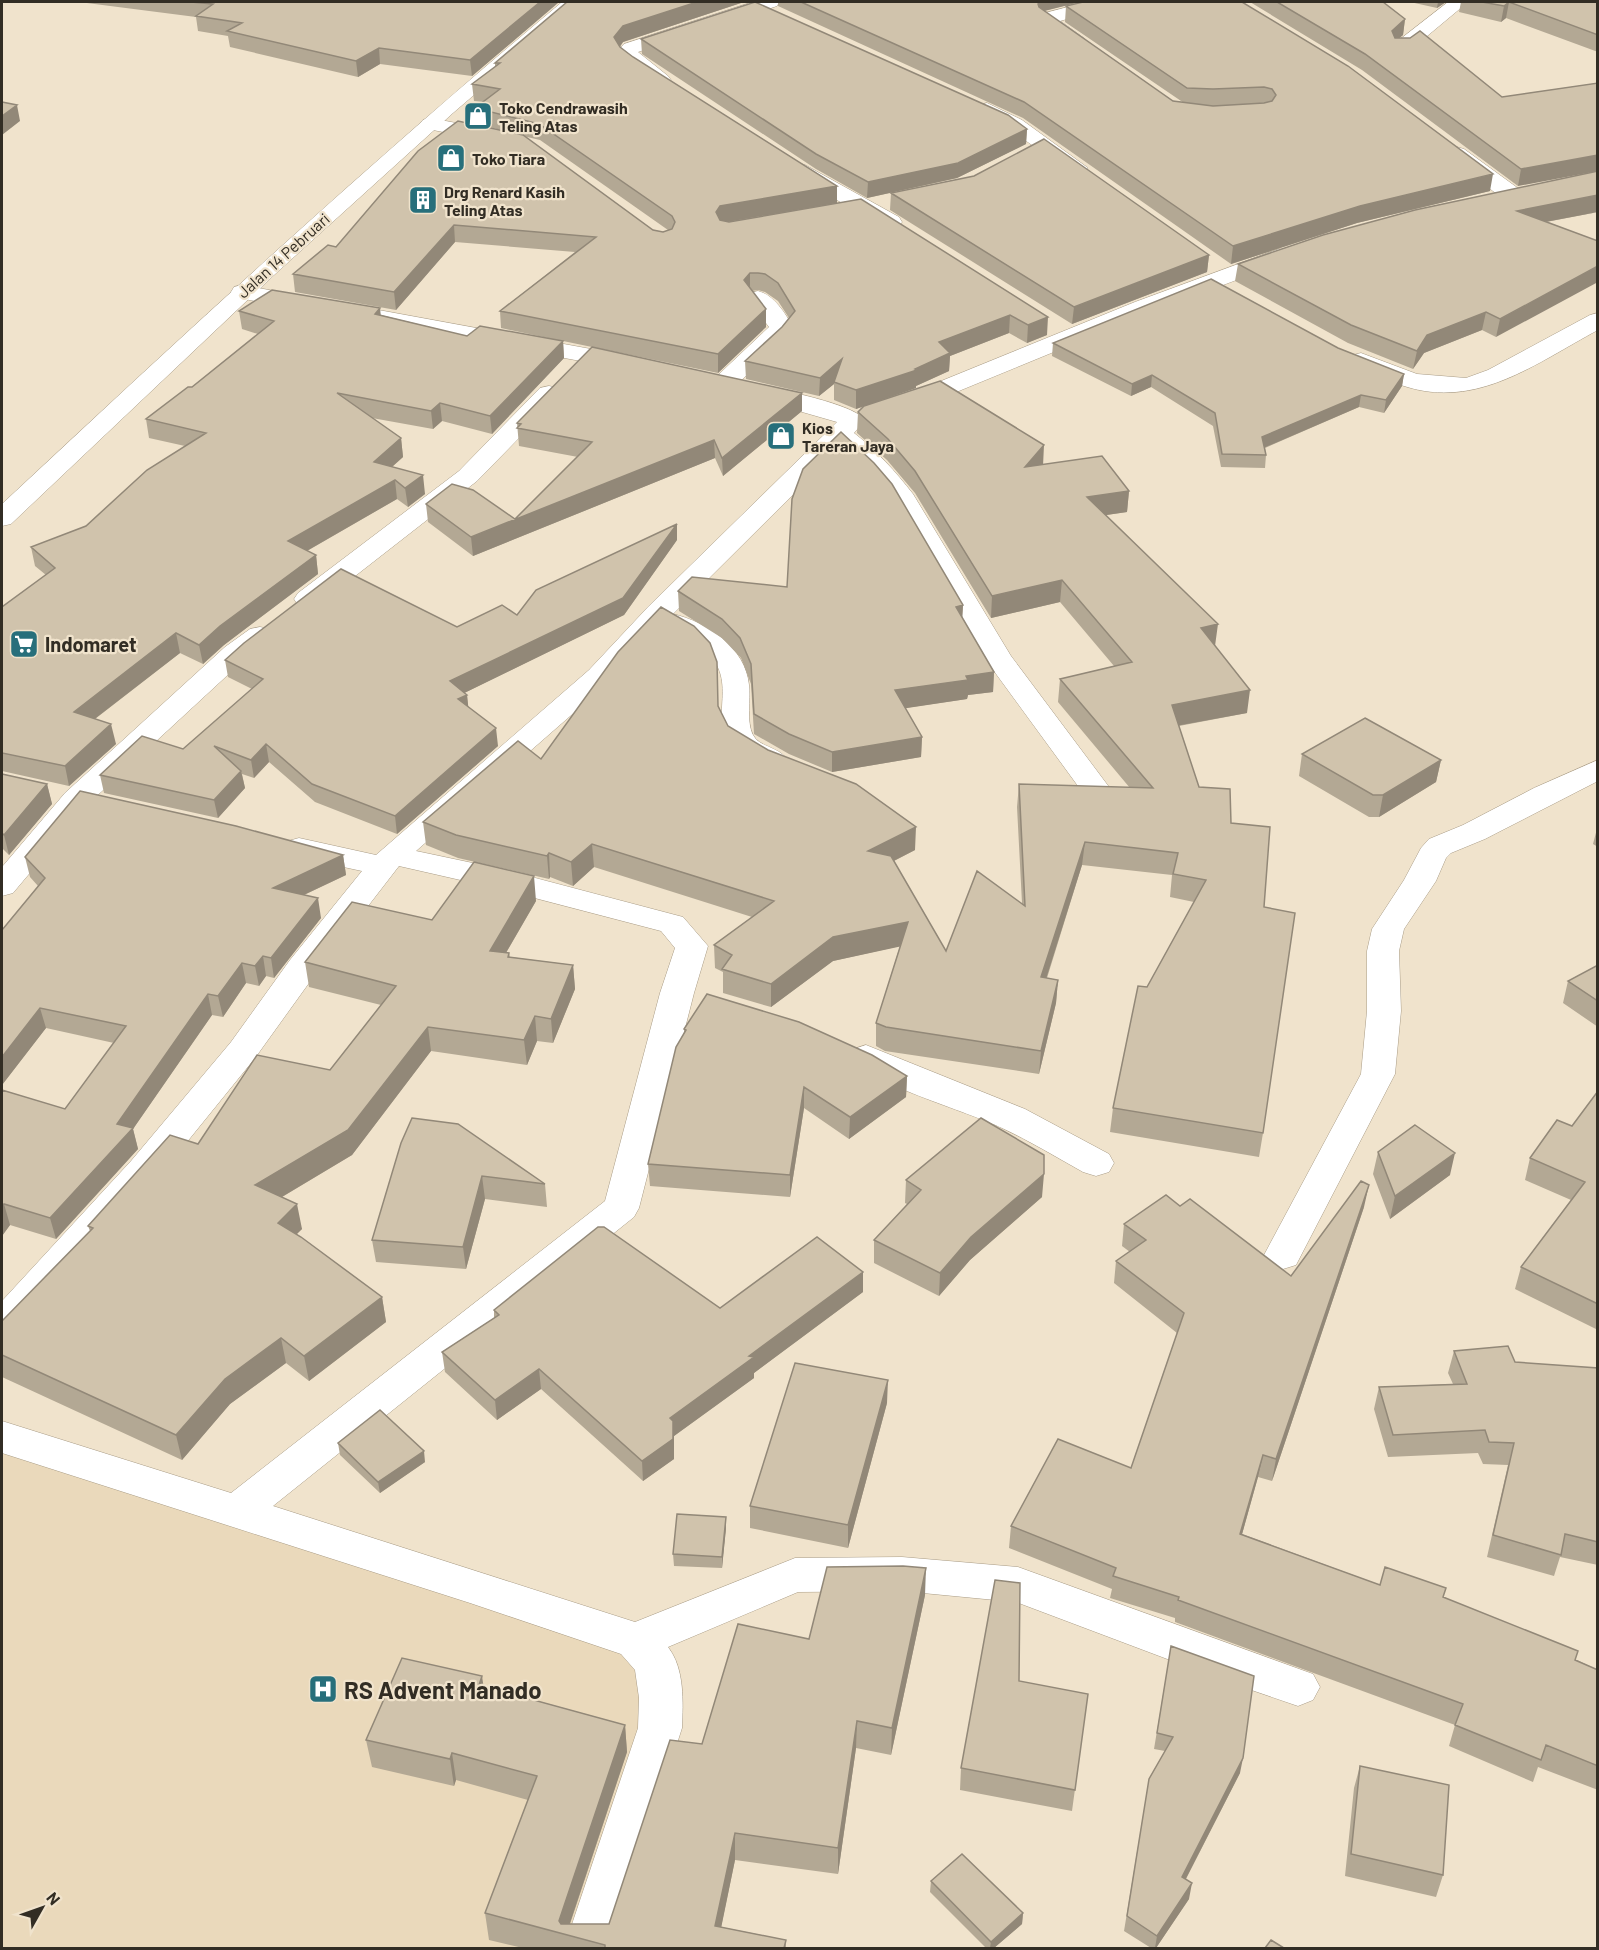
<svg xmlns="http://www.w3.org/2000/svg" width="1599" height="1950" viewBox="0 0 1599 1950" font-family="Barlow,sans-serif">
	<rect width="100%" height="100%" fill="#f0e3cc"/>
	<!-- built -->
	<path fill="#ead9bb" d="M2,1445L621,1652L641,1675L649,1703L563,1948H2Z"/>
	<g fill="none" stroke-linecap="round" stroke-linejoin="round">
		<!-- minor casing -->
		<g stroke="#a99c86" stroke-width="1">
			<path id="minor" d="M753,2H779L777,6L638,52L668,76L671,80L668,84H654L619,57L617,52L624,44Z
				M1087,2H1115L1113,6L1060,21L1085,39L1088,43L1085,47H1071L1039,21L1045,13Z
				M1448,2H1468L1408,52H1394L1391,48L1394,44Z
				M987,103L1022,120L1088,168L1084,172L1077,174L1070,172L1008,128L980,113L977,109L980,105Z
				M430,118L493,130L500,132L503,136L500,140L493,142L423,128L420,124L423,120Z
				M1457,147L1464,149L1519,189L1522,194L1519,199L1511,200L1503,199L1450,157L1447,153L1450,149Z
				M798,163L805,165L899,217L902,222L899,227L891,229L883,227L791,173L787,169L791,165Z
				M1279,249L1287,251L1290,256L1287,261L1151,312L915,409L906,411L897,409L894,404L897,399L1135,302Z
				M242,285L307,297L315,299L319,304L315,309L307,311L234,297L231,292L234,287Z
				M758,291C774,295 785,313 793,327L781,343L733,388L724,390L715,388L712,383L715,378L769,327L747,298L750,293Z
				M373,309L629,356L637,358L641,363L637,368L629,370L365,321L361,316L365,311Z
				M1598,313V330C1536,363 1477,410 1404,386C1387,381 1370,372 1353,365L1349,360L1353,355L1361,353L1417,374L1466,378L1488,370L1590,315Z
				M759,385C781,390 854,404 865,420L854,433C877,451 895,471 913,494L1011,656L1112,791L1108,797L1097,800L1086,797L983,656L893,502L875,480L841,447L673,614C707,622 746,648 749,685C751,700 746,721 753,735C759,747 778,747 786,758L782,764C770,767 762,765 750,760C699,737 737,696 715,662C702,644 676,641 662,626L609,682L416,851L501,869L683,917L708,946L694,993L639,1208L634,1217L273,1506L635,1622L795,1558L902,1557L1018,1567L1313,1674L1320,1687L1313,1700L1298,1706L1231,1683L1016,1602L902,1591L798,1592L668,1647C685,1669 683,1702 682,1728L611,1948H564L638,1728L639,1698L635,1670L621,1654L470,1603L2,1453V1421L231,1493L605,1201L660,993L675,948L661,931L500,889L399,866L314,976L255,1058L157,1179L16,1335L2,1339V1301L131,1161L231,1042L290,960L362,871L288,855L283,848L288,841L299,838L376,855L589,670L648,607L837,422L750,397L747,392L750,387Z
				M549,386L558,388L561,393L558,398L477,481L318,605L308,607L298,605L294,599L298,593L459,471L540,388Z
				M260,627L270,629L274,635L270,641L245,659L87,805L13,893L2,896V867L65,793L225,647L250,629Z
				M1598,760V781L1485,839L1451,853L1446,858L1436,881L1404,929L1399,951L1401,1011L1395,1074L1296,1265L1283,1269L1270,1265L1264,1255L1361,1074L1367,1011V951L1372,929L1404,880L1421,848L1429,839L1463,825L1534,788Z
				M866,1045L1025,1109L1109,1154L1114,1163L1109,1172L1096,1176L1083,1172C1056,1157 1030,1141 1002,1128C970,1112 864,1082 849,1057L854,1049Z"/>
		</g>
		<!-- secondary casing -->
		<g stroke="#a99c86" stroke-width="1">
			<path id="secondary" d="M562,2H582L453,113L273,276L11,524L2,526V504C185,333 369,163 562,2Z"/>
		</g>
		<!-- minor -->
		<use href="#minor" fill="#fff" fill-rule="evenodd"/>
		<!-- secondary -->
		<use href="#secondary" fill="#fff" fill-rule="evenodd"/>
	</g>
	<!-- wall -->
	<path fill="#b3a894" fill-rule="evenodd" d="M79,2H559L472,76L380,64L358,77L230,47L228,36L198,31L196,17Z
		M567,2H744L623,42L620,47L633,57L837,186V203L727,222L861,199L1047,335L1027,343L1009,333L950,356L949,371L916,386V388L856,409L834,400V384L819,396L746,379L745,361L782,327L789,318L778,301L765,292L758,290L752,291L766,327L718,373L563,341L564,358L492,434L442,421L433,429L372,418L401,438L403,457L392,467L425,494L408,507L397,499L307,551L316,555L318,574L224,645L203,664L180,653L95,719L116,744L69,786L2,771V607L46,575L35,566L31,547L86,526L185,446L149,438L146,419L192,387L258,334L242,329L239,311L381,315L467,336L548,338L501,328L500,311L575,252L455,242L396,310L295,292L293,274L513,133L477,124L475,108L483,102L474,101L472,84L495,67V63ZM523,136L540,140L668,230L663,232L653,230Z
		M778,2H1080L1044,11L1173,101L1184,103L1065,22L1066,6L1242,2L1490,191L1357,223L1231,264L1023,118L778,6Z
		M1250,2H1383L1405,19L1403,35L1399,38L1502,97L1598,83L1518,186L1362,70Z
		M1410,2H1446L1437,8Z
		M1461,2H1598V52L1506,18L1501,22L1459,12Z
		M641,39L1027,129L1026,144L957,178L867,198L816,169L642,54Z
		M891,193L1209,255L1207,272L1072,324L890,210Z
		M1598,212L1546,222L1496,337L1482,330L1424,353L1413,369L1348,343L1235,281L1238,264Z
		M1053,343L1338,348L1404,374L1402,386L1384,413L1359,407L1265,448L1266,455L1265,468L1221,467L1213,426L1151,387L1131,396L1052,356Z
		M802,393V411L723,476L715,458L473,556L428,522L426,504L515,519L578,457L519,446L517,423Z
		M858,412L1043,465L1129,491L1127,512L1106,515L1215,646L1247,713L1179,726L1199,787L1231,823L1264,907L1263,1133L1259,1157L1110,1132L1113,1108L1147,987L1194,902L1170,897L1172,875L1082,865L1047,978L1058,980L1056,1003L1039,1074L885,1051L876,1046V1023L900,946L833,961L771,1007L723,993V972L715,968L714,945L752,917L594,867L573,886L550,877L549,879L458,858L426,845L423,822L541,759L718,706L728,726L915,850L894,861L946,951L1022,903L1017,807L1019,784L1130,788L1058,702L1060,679L1114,666L1060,602L991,618L915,493L887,460L857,433Z
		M677,540L624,615L464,693L467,695L468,707L498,746L397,834L315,802L269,762L254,778L242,774L245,788L218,818L104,793L100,775L183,749L252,689L228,677L225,660L457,627L517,615Z
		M787,587L963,605L962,617L994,672L993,692L968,695L967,699L905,708L922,737L921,757L832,772L789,754L754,734L751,684L741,658L722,638L679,611L678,591Z
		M1302,754L1441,760L1436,782L1379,817H1369L1299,776Z
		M2,774L47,784L52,804L9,855L2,848Z
		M1598,825V847L1593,844Z
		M343,855L346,875L304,895L321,918L274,978L266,976L259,986L246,983L223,1017L212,1015L133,1129L138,1149L56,1239L10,1225L2,1236V1090L65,1109L114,1043L46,1028L2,1085V930L38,886L30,877L25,857Z
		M536,901L506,953H509L510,957L573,965L575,989L553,1043L537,1041L527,1065L431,1051L352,1155L282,1197L302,1229L296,1234L382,1297L386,1322L309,1381L286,1363L230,1404L182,1460L2,1377V1321L90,1231L88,1226L198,1144L330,1070L381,1005L309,987L305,962L432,920Z
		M1598,965V1027L1563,1003L1568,981Z
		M684,1029L907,1076L906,1097L849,1139L804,1108L790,1197L650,1186L648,1164L684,1034Z
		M1598,1091V1330L1515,1289L1521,1267L1571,1200L1525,1180L1530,1158L1572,1126Z
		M401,1143L545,1184L547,1207L485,1199L466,1269L376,1262L372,1240Z
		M1378,1152L1450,1175L1390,1219L1373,1174Z
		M906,1180L1042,1197L970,1260L939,1296L874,1263V1240L907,1204L905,1203Z
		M1180,1206L1291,1276L1364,1207L1272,1481L1258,1477L1242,1534L1380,1585L1444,1597L1598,1670V1790L1538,1767L1533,1782L1449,1746L1455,1725L1175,1622V1618L1110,1598L1112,1589L1009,1548L1011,1526L1131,1468L1177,1333L1114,1283L1116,1261L1130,1252L1122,1246L1124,1224Z
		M863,1292L754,1373V1378L674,1436V1459L643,1481L541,1389L497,1420L445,1372L442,1352L494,1318V1310L720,1308Z
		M1454,1351L1515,1362L1598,1368V1565L1560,1557L1554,1576L1487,1557L1508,1465L1483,1464L1478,1453L1388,1457L1374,1409L1379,1387L1453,1384L1448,1373Z
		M887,1403L848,1548L750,1528V1506Z
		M338,1443L425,1462L380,1493L340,1455Z
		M726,1528L722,1568L674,1566L673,1554Z
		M925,1595L891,1755L856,1748L838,1874L735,1860L721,1927L786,1940V1948H523L489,1940L485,1913L528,1800L456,1780L454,1786L372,1767L366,1740L483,1686L625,1725L627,1752L570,1924H609L702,1744L809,1639Z
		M1171,1646L1240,1773L1186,1879L1189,1899L1156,1948H1151L1124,1931L1149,1779L1165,1751L1154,1749Z
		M1088,1694L1072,1811L960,1790L961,1768Z
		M1360,1766L1443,1875L1436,1897L1345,1876L1354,1788Z
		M931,1881L1023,1913L1022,1924L994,1948H986L930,1892Z"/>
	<!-- shaded-wall -->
	<path fill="#928878" d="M540,2H559L472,76L470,60Z
		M697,2H744L623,42L615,53L614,37L623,26Z
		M1040,2H1080L1044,11L1037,20L1038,4Z
		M1438,2H1446L1437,8Z
		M1509,2L1506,18L1501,22L1504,6Z
		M1405,19L1403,35L1389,47L1392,31Z
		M379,48L380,64L358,77L356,61Z
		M17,105L20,121L2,135V116Z
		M1027,129L1026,144L957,178L867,198L868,182Z
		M1598,155V171L1518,186L1521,169Z
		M1493,174L1490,191L1357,223L1231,264L1233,246L1360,206Z
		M837,186V203L721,223L716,212L720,206Z
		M1598,195V212L1514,228L1517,211Z
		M454,225L455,242L396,310L394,292Z
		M1209,255L1207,272L1072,324L1074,307Z
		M1598,266V282L1496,337L1500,319Z
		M750,273V291L744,280Z
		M380,308L382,326L375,314Z
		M766,309V327L718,373V354Z
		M1486,312L1482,330L1424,353L1413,369L1417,351L1427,335Z
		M1010,315L1009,333L950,356L949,371L916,386V388L856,409V390L915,369L939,342Z
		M1048,317L1047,335L1027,343L1028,325Z
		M563,341L564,358L492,434L490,416Z
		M842,359L834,384L819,396L820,378Z
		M1404,374L1402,386L1384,413L1386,400Z
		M1152,375L1151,387L1131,396L1132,384Z
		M802,393V411L723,476L722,458Z
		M1361,395L1359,407L1261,449L1262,437Z
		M440,403L442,421L433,429L431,411Z
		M401,438L403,457L376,481L374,462Z
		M714,440L715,458L473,556L471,537Z
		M1044,445L1043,466L1025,467Z
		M423,475L425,494L408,507L405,488Z
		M395,480L397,499L291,560L288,541Z
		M1129,491L1127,512L1086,518L1087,497Z
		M677,524V540L624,615L452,699L450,681Z
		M316,555L318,574L224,645L203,664L199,645L220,626Z
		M1062,580L1060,602L991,618L992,596Z
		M963,605L962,624L956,607Z
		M1218,624L1215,646L1201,628Z
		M176,633L180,653L79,731L74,712Z
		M994,672L993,692L968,695L967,699L894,710L895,690L966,676Z
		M1250,690L1247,713L1170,727L1172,705Z
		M467,695L469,713L458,699Z
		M111,724L116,744L69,786L65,766Z
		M496,728L498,746L397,834L395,816Z
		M922,737L921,757L832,772V752Z
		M266,744L269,762L254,778L251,760Z
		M1441,760L1436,782L1379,817L1383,795Z
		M241,771L245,788L218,818L214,800Z
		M47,784L52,804L9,855L4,835Z
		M916,827L915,850L868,874V851Z
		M1085,842L1082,865L1039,1001L1041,977Z
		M592,844L594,867L573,886L571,862Z
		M549,853L550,877L549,879L547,856Z
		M343,855L346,875L276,908L273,888Z
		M534,876L536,901L493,975L490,951Z
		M318,898L321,918L274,978L271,958Z
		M908,922L907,945L833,961L771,1007V984L833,937Z
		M263,956L266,976L259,986L255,966Z
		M242,963L246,983L223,1017L218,996Z
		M573,965L575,989L553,1043L551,1019Z
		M1058,980L1056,1003L1039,1074L1041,1051Z
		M208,994L212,1015L133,1129L138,1149L56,1239L50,1218Z
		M40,1008L46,1028L2,1085V1057Z
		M535,1016L537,1041L527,1065L524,1040Z
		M428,1027L431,1051L352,1155L260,1210L255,1185Z
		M907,1076L906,1097L849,1139L850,1117Z
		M804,1087V1108L790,1197V1175Z
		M1455,1153L1450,1175L1390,1219L1395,1196Z
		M1044,1174L1042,1197L970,1260L939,1296L940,1273L971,1237Z
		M482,1176L485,1199L466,1269L463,1247Z
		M1369,1185L1364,1207L1272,1481L1276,1459Z
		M4,1204L10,1225L2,1236V1207Z
		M297,1204L302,1229L283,1248L278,1223Z
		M863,1272V1292L754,1373V1378L674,1436V1459L643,1481L642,1461L670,1418L749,1356Z
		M382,1297L386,1322L309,1381L304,1356Z
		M281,1338L286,1363L230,1404L182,1460L176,1435L225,1379Z
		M539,1369L541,1389L497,1420L495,1400Z
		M888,1380L887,1403L848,1548V1525Z
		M424,1451L425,1462L380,1493L378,1482Z
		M1263,1455L1258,1477L1236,1556L1240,1534Z
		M726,1517V1528L722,1568V1557Z
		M926,1568L925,1595L891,1755L892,1728Z
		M482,1676L486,1703L479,1685Z
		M857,1721L856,1748L838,1874V1848Z
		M625,1725L627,1752L566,1935L559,1921Z
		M452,1753L456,1780L454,1786L450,1759Z
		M1243,1758L1240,1773L1179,1892L1182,1877Z
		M735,1833V1860L717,1948L715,1926Z
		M1192,1883L1189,1899L1156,1948H1155L1157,1936Z
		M1023,1913L1022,1924L994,1948H990L991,1942Z"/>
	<!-- building -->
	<path fill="#d0c3ac" stroke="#928878" stroke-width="1.5" d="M191,2H540L470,60L379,48L356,61L227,31L242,23L196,16L213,4Z
		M567,2H697L623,26L614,37L620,47L633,57L837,186L720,206L716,212L720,220L729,222L861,199L1048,317L1028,325L1010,315L939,342L950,353L915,369L917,370L856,390L834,382L842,359L820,378L745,361L782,327L795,311L778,283L765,274L758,273H750L744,280L766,309L718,354L500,311L596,237L454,225L394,292L293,274L328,245L336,247L418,151L458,121L523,135L653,230L663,232L672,229L675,222L672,216L539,124L475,108L500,89L472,84L500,63H495Z
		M755,2L1008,115L1027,129L958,163L868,182L816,154L641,39Z
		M801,2H1040L1038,4L1039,7L1173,101L1213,106L1264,103L1272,101L1276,95L1272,89L1264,87L1213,89L1187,88L1066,6L1083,2H1242L1348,66L1493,174L1360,206L1233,246L1024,102Z
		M1277,2H1383L1405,19L1392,31L1395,38H1410L1420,31L1502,97L1598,83V155L1521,169L1365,54Z
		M1482,2H1598V35L1509,2L1504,6Z
		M2,102L17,105L2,116Z
		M1044,139L1209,255L1074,307L891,193L974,176Z
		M1598,171V195L1517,211L1598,241V266L1500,319L1486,312L1427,335L1417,351L1351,325L1238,264L1323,235L1415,210Z
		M1211,279L1338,348L1404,374L1386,400L1361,395L1262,437L1266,455L1222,454L1215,413L1152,375L1132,384L1053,343Z
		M272,290L380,308L375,314L467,336L480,326L563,341L490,416L440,403L431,411L337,393L401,438L374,462L423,475L405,488L395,480L288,541L316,555L220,626L199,645L176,633L74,712L111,724L65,766L2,753V607L55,568L31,547L86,526L147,470L206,433L146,419L188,387H192L274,321L239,311Z
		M592,347L802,393L722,458L714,440L471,537L426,504L452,484L473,490L515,519L592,442L517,428L521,424L517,423Z
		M940,381L1044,445L1025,467L1102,456L1129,491L1087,497L1218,624L1201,628L1250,690L1172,705L1199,787L1230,789L1231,823L1270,827L1264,907L1295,913L1263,1133L1113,1108L1138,986L1147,987L1206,880L1173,874L1178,853L1085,842L1041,977L1058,980L1041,1051L886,1027L876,1023L908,922L833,937L771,984L722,969L732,955L714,945L774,901L592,844L571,862L549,853L547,856L456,835L423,822L518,741L541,759L618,652L661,607L694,626L710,643L717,662L718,706L728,726L768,750L856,784L916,827L868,851L891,856L946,951L977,871L1025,906L1019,784L1153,788L1060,679L1132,662L1062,580L992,596L915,471L888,439L858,412L864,406Z
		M841,432L874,463L892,484L963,605L956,607L994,672L966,676L968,680L895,690L922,737L832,752L789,734L754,714L751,664L740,638L722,619L678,591L692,577L787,587L792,499L803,469Z
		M677,524L623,598L450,681L467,695L458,699L496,728L395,816L312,784L266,744L251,760L214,746L241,771L214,800L100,775L142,736L183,749L263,679L225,660L244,643L341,569L457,627L502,605L517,615L536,590Z
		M1365,718L1441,760L1383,795H1373L1302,754Z
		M2,774L47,784L4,835L2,833Z
		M80,791L236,826L343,855L273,888L318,898L271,958L263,956L255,966L242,963L218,996L208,994L117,1124L133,1128L50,1218L4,1204L2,1207V1090L65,1109L126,1026L40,1008L2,1057V930L45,878L25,857Z
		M474,862L534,876L490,951L509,953L508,957L573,965L551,1019L535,1016L524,1040L428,1027L348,1130L255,1185L297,1204L278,1223L301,1237L382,1297L304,1356L281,1338L225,1379L176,1435L2,1355V1321L93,1228L88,1226L170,1135L198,1144L257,1055L330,1070L396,986L305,962L352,902L432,920Z
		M1598,965V1001L1568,981Z
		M707,994L799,1022L872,1055L907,1076L850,1117L804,1087L790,1175L648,1164L676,1047L686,1030L684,1029Z
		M1598,1091V1304L1521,1267L1585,1182L1530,1158L1557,1120L1572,1126Z
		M412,1118L458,1124L545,1184L482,1176L463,1247L372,1240L401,1143Z
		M981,1118L1044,1155V1174L971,1237L940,1273L874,1240L921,1190L906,1180Z
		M1415,1125L1455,1153L1395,1196L1378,1152Z
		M1361,1181L1369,1185L1276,1459L1263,1455L1240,1534L1380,1585L1385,1567L1446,1588L1443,1597L1578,1651L1575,1660L1598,1670V1766L1546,1745L1541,1760L1455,1725L1463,1704L1178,1600L1179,1597L1113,1576L1116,1568L1011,1526L1058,1439L1131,1468L1184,1313L1116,1261L1146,1240L1124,1224L1166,1195L1180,1206L1190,1199L1291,1276Z
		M598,1227H604L720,1308L817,1237L863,1272L749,1356L754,1357L670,1418L673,1421V1439L642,1461L539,1369L495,1400L442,1352L499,1315L494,1310Z
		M1508,1346L1515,1362L1598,1368V1542L1565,1534L1561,1555L1493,1535L1514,1443L1489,1442L1485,1430L1393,1435L1379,1387L1467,1384L1454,1351Z
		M795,1363L888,1380L848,1525L750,1506Z
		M380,1410L424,1451L378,1482L338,1443Z
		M677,1514L726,1517L722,1557L673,1554Z
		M903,1566L926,1568L892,1728L857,1721L838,1848L735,1833L715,1926L786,1940L784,1948H605V1945L485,1913L537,1776L452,1753L450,1759L366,1740L402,1658L482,1676L479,1685L625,1725L559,1921L561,1924H609L670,1740L702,1744L738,1624L809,1639L827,1567Z
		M995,1580L1020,1583L1019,1681L1088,1694L1075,1790L961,1768Z
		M1171,1646L1254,1676L1243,1758L1182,1877L1192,1883L1157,1936L1127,1916L1149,1779L1173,1737L1157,1733Z
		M1360,1766L1449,1785L1443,1875L1351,1854Z
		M962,1854L1023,1913L991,1942L931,1881Z
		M1271,1940L1284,1948H1265Z"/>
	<!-- icons -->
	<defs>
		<g id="shop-square" transform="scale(1.5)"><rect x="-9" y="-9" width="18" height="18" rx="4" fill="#276f7b" stroke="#f0e3cc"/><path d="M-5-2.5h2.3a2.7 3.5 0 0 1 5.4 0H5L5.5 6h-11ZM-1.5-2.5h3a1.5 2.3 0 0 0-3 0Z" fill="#fff"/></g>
		<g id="building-square" transform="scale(1.5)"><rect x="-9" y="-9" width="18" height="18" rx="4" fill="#276f7b" stroke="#f0e3cc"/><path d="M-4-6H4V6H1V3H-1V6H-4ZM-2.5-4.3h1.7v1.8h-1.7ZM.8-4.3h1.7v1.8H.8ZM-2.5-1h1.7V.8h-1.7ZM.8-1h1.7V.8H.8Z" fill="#fff"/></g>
		<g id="supermarket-square" transform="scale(1.5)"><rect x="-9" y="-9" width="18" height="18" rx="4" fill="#276f7b" stroke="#f0e3cc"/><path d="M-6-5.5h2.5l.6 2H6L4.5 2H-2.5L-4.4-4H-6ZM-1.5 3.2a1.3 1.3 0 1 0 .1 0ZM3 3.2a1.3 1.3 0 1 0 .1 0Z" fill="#fff"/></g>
		<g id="hospital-square" transform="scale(1.5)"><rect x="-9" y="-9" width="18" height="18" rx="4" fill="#276f7b" stroke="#f0e3cc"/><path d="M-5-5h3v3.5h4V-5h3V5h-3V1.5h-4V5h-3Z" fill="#fff"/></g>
	</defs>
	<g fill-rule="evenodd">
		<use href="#shop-square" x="478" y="116"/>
		<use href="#shop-square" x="451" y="158"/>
		<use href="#building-square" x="423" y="200"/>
		<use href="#shop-square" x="781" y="436"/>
		<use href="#supermarket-square" x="24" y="644"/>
		<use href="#hospital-square" x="323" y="1689"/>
	</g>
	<g text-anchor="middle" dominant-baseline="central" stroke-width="4.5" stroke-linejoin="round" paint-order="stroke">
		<!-- far-poi labels -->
		<g font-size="16" font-weight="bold" fill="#322d24" stroke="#f0e3cc" text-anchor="start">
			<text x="499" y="107">Toko Cendrawasih<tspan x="499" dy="18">Teling Atas</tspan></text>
			<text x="472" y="158">Toko Tiara</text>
			<text x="444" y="191">Drg Renard Kasih<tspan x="444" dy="18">Teling Atas</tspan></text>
			<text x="802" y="427">Kios<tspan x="802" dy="18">Tareran Jaya</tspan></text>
		</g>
		<!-- far-street labels -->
		<g font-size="16" fill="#322d24" stroke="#f0e3cc">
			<text transform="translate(283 255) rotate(-42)">Jalan 14 Pebruari</text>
		</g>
		<!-- poi labels -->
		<g font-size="20" font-weight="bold" fill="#322d24" stroke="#f0e3cc" text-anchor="start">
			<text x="45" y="644">Indomaret</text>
		</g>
		<!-- near-poi labels -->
		<g font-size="24" font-weight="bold" fill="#322d24" stroke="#f0e3cc" text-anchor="start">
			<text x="344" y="1689">RS Advent Manado</text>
		</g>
	</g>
	<!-- border -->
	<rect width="1599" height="1950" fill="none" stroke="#322d24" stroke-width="6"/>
	<!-- north arrow -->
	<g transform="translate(42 1908) rotate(50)" stroke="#f0e3cc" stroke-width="4.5" paint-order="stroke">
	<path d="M0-4.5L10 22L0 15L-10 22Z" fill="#322d24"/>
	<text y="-9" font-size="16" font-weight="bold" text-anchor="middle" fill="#322d24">N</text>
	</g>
</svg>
